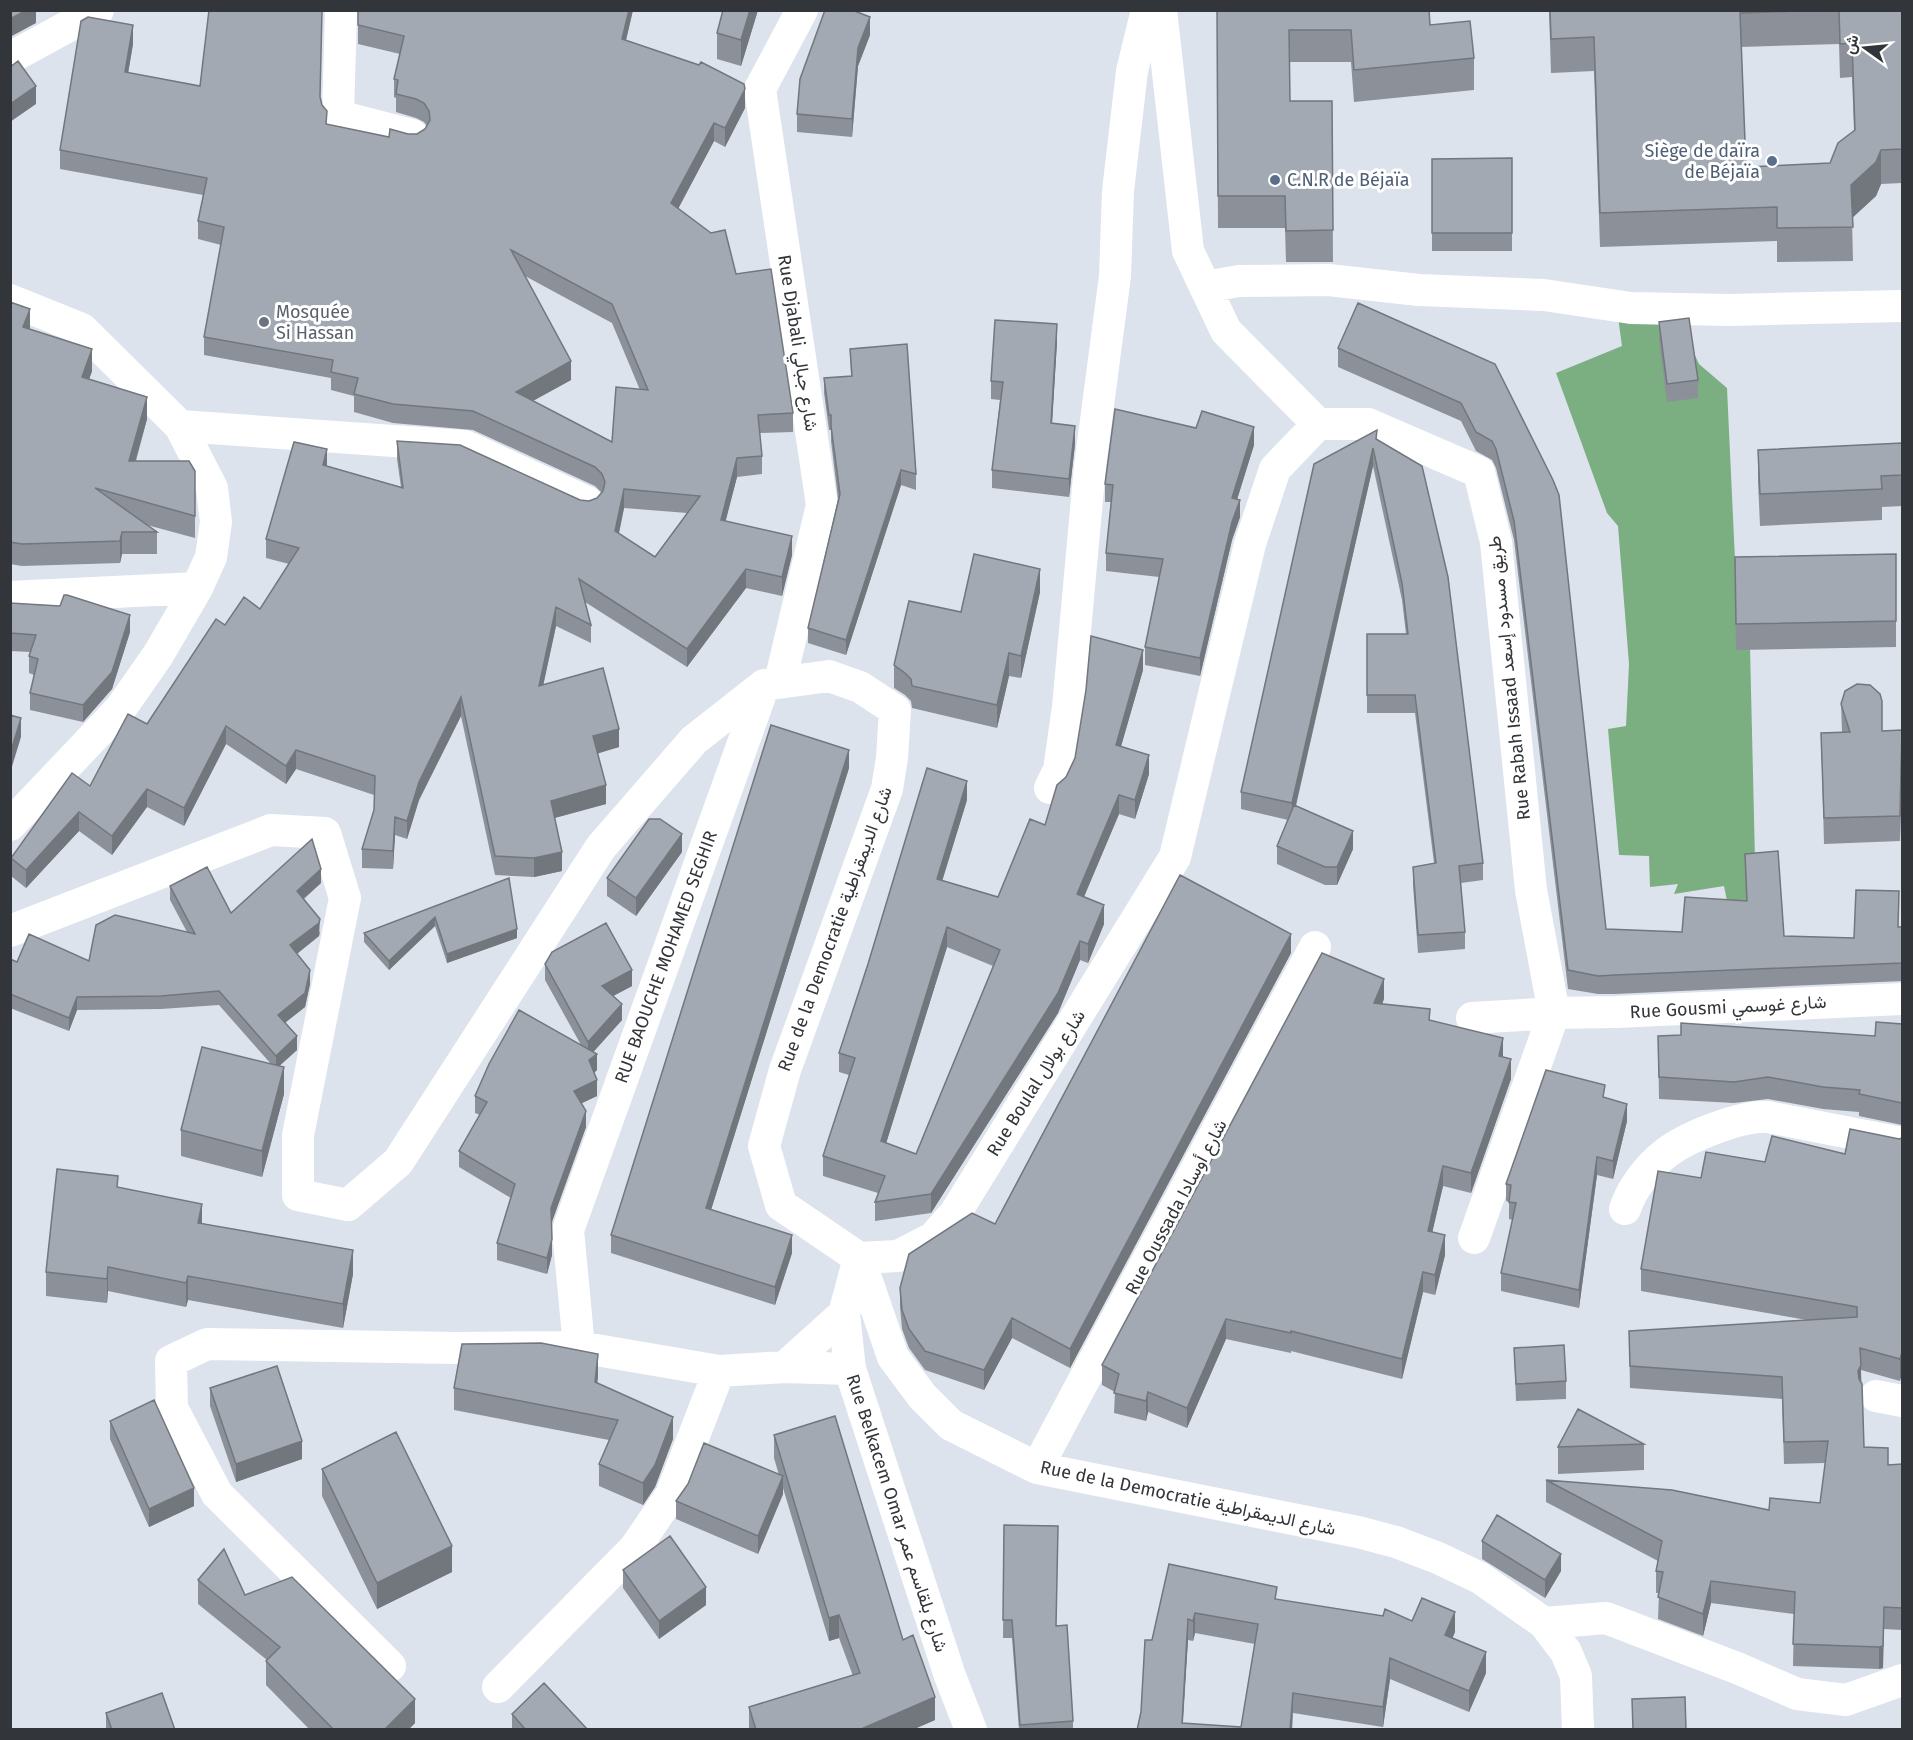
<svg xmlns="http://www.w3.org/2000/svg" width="1913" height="1740" viewBox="0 0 1913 1740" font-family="'Fira Sans',Vazirmatn,sans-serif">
	<rect width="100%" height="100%" fill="#dce3ed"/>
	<!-- forest -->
	<path fill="#7bae81" d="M1618,317L1672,319L1691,347L1699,364L1727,388L1735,560L1748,562L1756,903L1728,906L1724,886L1674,894L1678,884L1650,887L1649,856L1619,855L1608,729L1626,726L1629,664L1618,526L1607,513L1556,373L1622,346Z"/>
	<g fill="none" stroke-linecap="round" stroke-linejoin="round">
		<!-- minor -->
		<path stroke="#fff" stroke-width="32" d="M341,10L338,116L412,135
			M1161,10L1188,251L1226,331L1318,424
			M10,58L98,10
			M1205,287L1239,281L1328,280L1419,290L1544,295L1631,308L1729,310L1902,306
			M10,300L82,329L180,426L212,488L216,522L211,557L197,588L158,655L121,708L10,825
			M180,426L465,446L587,502
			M10,597L197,588
			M780,682L822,505L760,89L802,10
			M1050,788L1059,770L1068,707L1090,466L1115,276L1118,191L1132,71L1147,10
			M10,931L271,830L325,833L345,898L298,1135V1195L348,1205L398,1162L601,847L694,740L764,685L829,676L860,687L895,710L892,758L887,789L785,1070L764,1146L781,1205L859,1258L893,1357L922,1396L951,1425L1037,1468L1358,1532L1396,1542L1438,1558L1480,1578L1544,1623L1566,1652L1576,1676L1578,1730
			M1472,1018L1554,1013L1616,1012L1902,999
			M1625,1209C1632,1188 1648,1167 1665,1154C1686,1137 1742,1115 1768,1117L1902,1143
			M579,1347L568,1230L764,685
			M785,1367L850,1369
			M1876,1396L1902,1401
			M1037,1468L1315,947
			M1544,1623L1606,1618L1737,1668L1797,1694L1846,1700L1902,1680
			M390,1666L217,1494L172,1408L171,1361L207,1344L457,1348L579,1347L719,1371L785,1367L844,1314
			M498,1687L635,1548L671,1495L719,1371
			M971,1730L950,1676L850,1369L844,1314L859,1258L898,1256L933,1238L956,1212L1175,857L1250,544L1275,469L1318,424H1368L1479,472L1496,542L1531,890L1554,1013L1474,1238"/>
	</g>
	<!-- wall -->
	<path fill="#8c9199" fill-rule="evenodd" d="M358,10H633L626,40L745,108L725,147L714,141L678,209L736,274L793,413V432L759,433L762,456V474L737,477L725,522L792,555L782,596L746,588L687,667L585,602L591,625V643L556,626L543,685L619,747L597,753L606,804L554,818L562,871L534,877L495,875L461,716L419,800L407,839L395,835L393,869L362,868V849L374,810V795L296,769L286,784L226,744L184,826L147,807L112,855L79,831L26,888L11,876V858L90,786L147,724L225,625L260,609L289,564L266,558V539L327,466L401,487L397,459V441L580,500L589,501L597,498L602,493L595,486L473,430L393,423L354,412V396L331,390V378L204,355V337L221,245L198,239V221L203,195L60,169V150L133,44L128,73L200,86L320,99L327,125L389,137L408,134H417L425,129L427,126L424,122L416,118L396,112V98L394,97V79L400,54L358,44ZM525,276L612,323L640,390L612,442L533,401L571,380ZM624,508L687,513L655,557L619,534Z
		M758,10L741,66L717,59V33Z
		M1217,10L1430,25L1474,58V90L1354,102L1351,62H1290V101H1332L1333,262H1286L1285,228H1218Z
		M1549,10H1902V183L1881,184L1876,196L1852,218L1853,261L1777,262V241L1600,247L1594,71L1551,73ZM1839,44L1840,78L1852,77L1854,131L1830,163L1746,167L1741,47Z
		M870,35L858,66L852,137L797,132V114Z
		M1512,158V251H1432V159Z
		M10,302L30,329L92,371L89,379L147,419L136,461L195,516V538L147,525L157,532V554H122L120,563L22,566L10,564Z
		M1659,322L1698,380V398L1667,402L1659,340Z
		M1057,342L1052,423L1075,444L1069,497L992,488V470L1000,400L991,399V381Z
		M1338,348L1495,364L1606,929L1682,932L1746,901L1745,854L1784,936L1854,938L1898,927H1902V981L1615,994H1598L1568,989L1514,540L1496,468L1492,460L1476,451L1461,421L1338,367Z
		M850,349L916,474V490L901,485L846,655L808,643V628L838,499L831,441V430H829L824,393V378L851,376Z
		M1377,439L1483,863V880L1461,883L1465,932V949L1418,953L1413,885V867L1434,863L1415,713H1367V634H1406L1402,600L1373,466L1296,806L1353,849L1337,885H1325L1277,864V846L1288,820L1241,809V792Z
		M1902,443V506L1882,507V520L1760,526L1758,481V450Z
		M1254,445L1237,499L1240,517L1232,540L1200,676L1145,665V647L1159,577L1106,571V553L1111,502H1105V484Z
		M1896,554V647L1736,650L1735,557Z
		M1040,592L1021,678L1009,676L997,728L912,708L911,701L905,695L894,688V665L961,612Z
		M10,603L130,632L112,689L83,722L30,710V693L34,675L29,673V656L31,652L10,651Z
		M1143,670L1121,746L1149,774L1135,819L1119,814L1084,897L1104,924L1088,963L1080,960L1058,1013L931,1213L875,1221V1202L878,1193L823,1176V1156L849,1075L839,1072V1053L967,800L942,880L998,897L1045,825L1075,758ZM947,947L993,966L916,1154L886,1143Z
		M1841,704L1882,731L1902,730L1900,841L1824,844L1821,733L1842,732Z
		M849,768L711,1210L792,1253L775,1305L611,1253V1235Z
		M682,852L636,916L607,896V878Z
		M509,878L517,938L447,963L435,926L389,970L364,942V933Z
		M321,883L304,899L320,933L319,936L297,954L310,984L305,1007L285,1023L297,1050L279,1066L284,1094L262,1177L181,1156V1130L271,1064L219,1005L161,1009L77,1010L69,1031L10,1008V959L17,962L89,961L187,932L170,900V886L231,913Z
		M1291,953L1070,1368L1012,1338L984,1390L925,1370L909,1348L902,1329L900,1307V1288L995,1224Z
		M545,964L632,986L613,996L622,1020L593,1052L597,1070L594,1073L597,1096L581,1103L586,1127L552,1222V1255L547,1274L497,1260V1243L511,1198L459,1167V1151L480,1115L475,1113V1096L581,1045L545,980Z
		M1384,999L1382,1004L1430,1020L1503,1057L1511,1079L1471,1193L1443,1186L1432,1232L1445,1255L1435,1295L1423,1292L1402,1379L1291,1351V1353L1226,1339L1187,1428L1148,1412L1146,1421L1114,1413L1115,1392L1102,1385V1365Z
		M1902,1024V1125L1859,1116V1112L1823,1109L1768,1099L1734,1103L1659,1099L1658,1036H1875Z
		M1605,1098L1627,1121L1613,1179L1597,1175L1579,1308L1501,1291V1273L1513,1220L1509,1219V1202L1506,1201V1184Z
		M1902,1138L1900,1381L1861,1370L1864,1447L1888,1465L1902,1464V1630L1884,1629L1883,1668L1879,1669L1793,1666L1794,1614L1711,1603L1703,1636L1658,1619L1659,1593H1656V1571L1658,1561L1546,1502V1480L1769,1510L1820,1503L1825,1463L1784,1464L1782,1399L1630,1388L1629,1331L1807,1320L1641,1291V1269L1701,1178L1765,1162L1845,1154L1899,1139Z
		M118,1188L202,1223L353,1274L343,1328L188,1300L186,1307L108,1291L107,1303L46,1296V1272Z
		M1514,1348L1566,1381V1399L1516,1401Z
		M598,1376L597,1383L673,1439L655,1487L643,1505L599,1486V1464L609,1440L454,1410V1388Z
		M210,1388L302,1459L236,1482L210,1406Z
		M110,1421L194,1506L149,1527L110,1439Z
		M774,1435L903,1640L935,1720L912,1730H749V1707L853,1676L839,1638L829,1641L783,1488V1494L758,1554L676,1519V1501L779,1475L774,1458Z
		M1644,1444V1470L1558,1474V1447Z
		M322,1469L452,1572L377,1609L322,1496Z
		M1004,1525L1057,1626L1073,1721V1730H1019L1012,1638H1003Z
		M1482,1541L1561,1571L1545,1598L1482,1559Z
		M1169,1564L1277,1600L1412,1621L1455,1632L1452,1638L1486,1673L1469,1712L1390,1679L1383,1727L1293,1713L1292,1730H1137L1141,1712L1152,1640ZM1195,1633L1255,1644L1241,1727L1183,1723L1188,1640L1193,1641Z
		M623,1570L706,1605L659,1639L623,1588Z
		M198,1580L245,1595L415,1723L408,1730H310L266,1685V1661L267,1660L198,1604Z
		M106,1713L175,1730H106Z
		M512,1714L588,1730H512Z"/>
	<!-- shaded-wall -->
	<path fill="#72767d" d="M27,10H36V23L10,37V19Z
		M629,10H633L622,57V39Z
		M750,10H758L741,66V40Z
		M870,17V35L858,66L852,137V119L858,48Z
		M133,25V44L125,91V72Z
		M36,86V104L10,122V104Z
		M745,89V108L725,147V128Z
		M714,123V141L671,222V203Z
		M1881,150V184L1876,196L1851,219V185Z
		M30,309V331L23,327Z
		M1057,324V342L1051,441V423Z
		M92,349V371L82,399V377Z
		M571,361V380L516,410V392Z
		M147,397V419L129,483V461Z
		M1075,426V444L1069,497V479Z
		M1254,427V445L1232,516V498Z
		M1373,448V466L1292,821V803Z
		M327,449V468L323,465Z
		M737,458V477L721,539V520Z
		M901,470V485L846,655V640Z
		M624,489V508L615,550V531Z
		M1240,500V517L1232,540L1200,676V658L1232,522Z
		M122,532V554L120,563V541Z
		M792,536V555L782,596V577Z
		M746,569V588L687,667V649Z
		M1040,569V592L1021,678V656Z
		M556,607V626L539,705V686Z
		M130,615V632L112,689L83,722V705Z
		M1143,650V670L1116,764V745Z
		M1009,653V676L997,728V705Z
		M461,697V716L419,800L407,839V821L419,782Z
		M21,718V737L10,773V754Z
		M226,726V744L184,826V808Z
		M619,729V747L593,755V736Z
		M1902,736V762L1900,841V816Z
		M296,750V769L286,784V766Z
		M849,750V768L706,1226V1208Z
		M1149,755V774L1135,819V800Z
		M967,781V800L937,898V879Z
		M606,785V804L551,819V801Z
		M147,789V807L112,855V836Z
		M1119,795V814L1077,913V894Z
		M79,812V831L26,888V870Z
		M395,817V835L393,869V851Z
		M1353,831V849L1337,885V867Z
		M682,834V852L636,916V898Z
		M562,852V871L534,877V858Z
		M321,869V883L297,904V891Z
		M1104,905V924L1088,963V944Z
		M435,917V926L389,970V961Z
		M320,919L319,936L290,959V945Z
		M947,927V947L881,1160V1141Z
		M517,929V938L447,963V954Z
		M1291,934V953L1070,1368V1349Z
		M1080,941V960L1058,1013L931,1213V1194Z
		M310,970V984L305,1007L278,1028V1015Z
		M632,970V986L602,1002V986Z
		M1384,979V999L1374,1023V1003Z
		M77,997V1010L69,1031V1018Z
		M622,1004V1020L588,1058V1042Z
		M297,1036V1050L276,1069V1056Z
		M1503,1038V1058L1499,1056Z
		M597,1054V1070L589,1077V1060Z
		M1511,1059V1079L1471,1193V1173Z
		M284,1067V1094L262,1177V1151Z
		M597,1080V1096L574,1107V1091Z
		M1627,1104V1121L1613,1179V1161Z
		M586,1111V1127L551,1224V1208Z
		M1597,1157V1175L1579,1308V1290Z
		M1443,1166V1186L1428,1251V1231Z
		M202,1204V1228L198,1223Z
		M792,1235V1253L775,1305V1287Z
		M1445,1235V1255L1435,1295V1275Z
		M552,1239V1255L547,1274V1258Z
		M353,1250V1274L343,1328V1304Z
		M108,1267V1291L107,1303V1279Z
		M1423,1272V1292L1402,1379V1359Z
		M188,1276V1300L186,1307V1283Z
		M1012,1318V1338L984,1390V1370Z
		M1226,1319V1339L1187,1428V1408Z
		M1902,1352V1374L1900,1381V1359Z
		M598,1354V1376L595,1404V1382Z
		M1861,1365V1387L1858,1393V1371Z
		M1148,1392V1412L1146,1421V1401Z
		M673,1417V1439L655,1487L643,1505V1483Z
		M302,1441V1459L236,1482V1464Z
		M783,1476V1494L758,1554V1536Z
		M194,1488V1506L149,1527V1509Z
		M452,1546V1572L377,1609V1583Z
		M1561,1554V1571L1545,1598V1580Z
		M1711,1581V1603L1703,1636V1614Z
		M706,1587V1605L659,1639V1621Z
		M1884,1607L1883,1668L1879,1669V1647Z
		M1455,1612V1632L1445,1656V1635Z
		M1195,1613V1633L1193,1641V1621Z
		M839,1615V1638L829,1641V1618Z
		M1188,1619V1640L1182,1730Z
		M1486,1652V1673L1469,1712V1691Z
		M1390,1658V1679L1383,1727V1707Z
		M1293,1693L1292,1730H1290Z
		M935,1697V1720L912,1730H859Z
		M415,1699V1723L408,1730H384Z"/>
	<!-- building -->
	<path fill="#a3a9b2" stroke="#72767d" stroke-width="1.5" fill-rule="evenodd" d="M10,10H27L10,19Z
		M209,10H322L320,97L322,105L327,111L326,124L389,137L390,129L408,134H417L425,129L430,120L429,111L424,103L416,99L396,94L398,80L394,79L404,36L358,25V10H629L622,39L699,65L701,62L744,84L745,89L725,128L714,123L671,203L711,233L725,230L736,274L771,269L793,413L758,415L762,456L737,458L721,520L792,536L782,577L746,569L687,649L579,579L591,625L556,607L539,686L603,668L619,729L593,736L606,785L551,801L562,852L534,858L495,856L461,697L419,782L407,821L395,817L393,851L362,849L374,810L375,776L296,750L286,766L226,726L184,808L147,789L112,836L79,812L26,870L11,858L72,773L90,786L128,714L147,724L216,619L225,625L244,597L260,609L299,548L266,539L294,442L327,449L323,465L403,488L397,441L460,445L580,500L589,501L597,498L603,491L605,482L602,474L595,467L473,411L393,404L354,394L358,378L331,372L333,360L204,337L224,227L198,221L207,178L60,150L81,21L88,17L133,25L125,72L200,86ZM511,250L612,304L648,390L616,387L612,442L516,392L571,361ZM624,489L700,496L655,557L615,531Z
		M723,10H750L741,40L717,33Z
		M825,10H852L870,17L858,48L852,119L797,114L800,79Z
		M1217,10H1429L1430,25L1470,21L1474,58L1354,70L1351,30H1289L1290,101H1332L1333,230L1286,231L1285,196H1218Z
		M1550,10H1824L1740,13L1746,167L1830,163L1838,143L1855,130L1852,43L1840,44L1839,10H1902V149L1881,150L1876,162L1851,185L1853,227L1777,228V207L1600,213L1594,37L1551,39Z
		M18,61L36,86L10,104V67Z
		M1512,158V233H1432V159Z
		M10,302L30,309L23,327L92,349L82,377L147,397L129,461H189L195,471V516L95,488L157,532H122L120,541L22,544L10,542Z
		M1358,303L1495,364L1553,480L1559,495L1606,929L1682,932L1685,897L1747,901L1745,854L1778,851L1784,936L1854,938L1856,890L1899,891L1898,927H1902V963L1615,975L1598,976L1568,970L1514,521L1496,449L1492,441L1476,432L1461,403L1338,348Z
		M1689,318L1698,380L1667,384L1659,322Z
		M995,320L1057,324L1051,423L1075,426L1069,479L992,470L1003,382L991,381Z
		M907,344L916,474L901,470L846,640L808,628L840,494L831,426V415H829L824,378L852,376L850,349Z
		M1115,409L1196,428L1202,411L1254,427L1232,498L1240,500L1232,522L1200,658L1145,647L1163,559L1106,553L1113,485L1105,484Z
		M1377,430L1376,439L1422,466L1448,577L1483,863L1459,866L1465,932L1418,935L1413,867L1436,863L1415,695H1367V634H1408L1402,583L1373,448L1292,803L1241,792L1314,464Z
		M1902,443V475L1881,476L1882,489L1760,494L1758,450Z
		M974,554L1040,569L1021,656L1009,653L997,705L912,686L911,679L905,673L894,665L909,601L961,612Z
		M1896,554V621L1736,624L1735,557Z
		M64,595H67L130,615L112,672L83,705L30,693L38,659L29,656L36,635L10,633V603L60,606Z
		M1091,636L1143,650L1116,745L1149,755L1135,800L1119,795L1077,894L1104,905L1088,944L1080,941L1058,993L931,1194L875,1202L885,1176L823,1156L855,1058L839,1053L868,964L927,768L967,781L937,879L998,897L1030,819L1045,825L1057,785L1066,777L1075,758L1086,690ZM947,927L1000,950L916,1154L881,1141Z
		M1857,684L1870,685L1880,694L1882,701V731L1902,730L1900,816L1824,818L1821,733L1850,732L1841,704L1845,691Z
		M10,715L21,718L10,754Z
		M771,725L849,750L706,1208L792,1235L775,1287L611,1235Z
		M1294,805L1353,831L1337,867H1325L1277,846Z
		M649,819H660L682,834L636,898L607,878Z
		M312,839L321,869L297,891L320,919L319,923L290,945L310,970L305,993L278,1015L297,1036L276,1056L219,991L161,996L77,997L69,1018L10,994V959L17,962L29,934L89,961L96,925L115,915L195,934L170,886L207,867L231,913Z
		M1180,875L1291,934L1070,1349L1012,1318L984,1370L925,1351L909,1329L902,1310L900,1288L909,1254L972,1213L995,1224Z
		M509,878L517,929L447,954L435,917L389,961L364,933Z
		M606,923L632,970L602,986L622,1004L588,1042L545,964L552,952Z
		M1322,953L1384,979L1374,1003L1430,1009L1429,1020L1503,1038L1499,1056L1511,1059L1471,1173L1443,1166L1428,1231L1445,1235L1435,1275L1423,1272L1402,1359L1291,1331V1333L1226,1319L1187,1408L1148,1392L1146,1401L1114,1393L1119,1374L1102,1365Z
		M519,1010L597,1054L589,1060L597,1080L574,1091L586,1111L551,1208L552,1239L547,1258L497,1243L515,1184L459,1151L487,1102L475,1096L489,1064Z
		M1876,1022L1902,1024V1103L1859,1094L1860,1090L1823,1087L1768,1077L1734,1082L1659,1077L1658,1036L1681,1035V1023L1875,1036Z
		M202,1047L284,1067L262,1151L181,1130Z
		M1546,1070L1605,1085L1603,1097L1627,1104L1613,1161L1597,1157L1579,1290L1501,1273L1516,1203L1509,1202L1511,1185L1506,1184Z
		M1850,1129L1899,1139L1902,1138V1352L1900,1359L1860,1348L1861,1365L1858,1371L1859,1379L1862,1384L1864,1447L1888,1448V1465L1902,1464V1608L1884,1607L1883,1646L1879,1647L1793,1644L1795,1592L1711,1581L1703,1614L1658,1597L1663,1572L1656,1571L1662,1541L1546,1480L1672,1490L1769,1510L1770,1498L1820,1503L1828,1441L1784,1442L1782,1377L1630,1366L1629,1331L1857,1317V1307L1641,1269L1658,1171L1701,1178L1706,1152L1765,1162L1772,1136L1845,1154Z
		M57,1169L118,1176L117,1187L202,1204L198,1223L353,1250L343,1304L188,1276L186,1283L108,1267L107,1279L46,1272Z
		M541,1343L598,1354L595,1382L673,1417L655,1465L643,1483L599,1464L618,1420L454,1388L462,1344Z
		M1564,1345L1566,1381L1516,1384L1514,1348Z
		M277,1366L302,1441L236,1464L210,1388Z
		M154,1400L194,1488L149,1509L110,1421Z
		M1578,1409L1644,1444L1558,1447Z
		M835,1416L903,1640L913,1635L935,1697L859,1730H756L749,1707L860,1673L839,1615L829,1618L774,1435Z
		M396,1432L452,1546L377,1583L322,1469Z
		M704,1443L783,1476L758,1536L676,1501L688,1484Z
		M1497,1515L1561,1554L1545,1580L1482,1541Z
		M1004,1525L1058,1526L1056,1626L1067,1625L1073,1721L1020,1725L1012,1620H1003Z
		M670,1536L706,1587L659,1621L623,1570Z
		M224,1549L245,1595L292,1577L415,1699L384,1730H334L266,1661L280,1647L198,1580Z
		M1169,1564L1277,1587L1275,1599L1383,1616L1385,1609L1412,1621L1422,1598L1455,1612L1445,1635L1486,1652L1469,1691L1390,1658L1383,1707L1293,1693L1290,1730H1137L1141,1712L1145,1640H1152ZM1195,1613L1258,1624L1241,1727L1182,1723L1188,1619L1193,1621Z
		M544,1683L588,1730H526L512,1714Z
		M162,1693L175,1730H112L106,1713Z
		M1685,1697L1686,1730H1633L1632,1699Z"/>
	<!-- markers -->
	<g fill="#5c6f8a" stroke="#fff" stroke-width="2">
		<circle cx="1772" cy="161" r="6"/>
		<circle cx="1275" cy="180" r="6"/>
	</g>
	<circle fill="#6b7280" stroke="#fff" stroke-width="2" cx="264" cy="322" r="6"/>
	<g text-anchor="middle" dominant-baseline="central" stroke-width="6" stroke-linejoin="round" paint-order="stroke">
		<!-- service labels -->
		<g font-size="18" fill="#4e5e75" stroke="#fff" text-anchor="end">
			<text x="1760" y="151">Siège de daïra<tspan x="1760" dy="21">de Béjaïa</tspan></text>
			<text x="1287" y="180" text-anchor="start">C.N.R de Béjaïa</text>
		</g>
		<!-- worship labels -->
		<g font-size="18" fill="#5b616d" stroke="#fff" text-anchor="start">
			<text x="276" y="312">Mosquée<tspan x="276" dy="21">Si Hassan</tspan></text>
		</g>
		<!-- street labels -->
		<g font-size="18" fill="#323539" stroke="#fff">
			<text transform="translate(798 343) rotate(81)">Rue Djabali شارع جبالي</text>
			<text transform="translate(1509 678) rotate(-96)">Rue Rabah Issaad طريق مسدود إسعد</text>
			<text transform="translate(835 929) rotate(-70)">Rue de la Democratie شارع الديمقراطية</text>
			<text transform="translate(666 957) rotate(-70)">RUE BAOUCHE MOHAMED SEGHIR</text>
			<text transform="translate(1728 1007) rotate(-3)">Rue Gousmi شارع غوسمي</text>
			<text transform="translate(1036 1083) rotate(-58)">Rue Boulal شارع بولال</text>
			<text transform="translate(1176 1207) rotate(-62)">Rue Oussada شارع أوسادا</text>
			<text transform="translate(1188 1498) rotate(12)">Rue de la Democratie شارع الديمقراطية</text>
			<text transform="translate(897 1513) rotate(72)">Rue Belkacem Omar شارع بلقاسم عمر</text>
		</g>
	</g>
	<!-- border -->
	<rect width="1913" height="1740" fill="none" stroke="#323539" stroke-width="24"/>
	<!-- north arrow -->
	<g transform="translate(1865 48) rotate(285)" stroke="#ffffff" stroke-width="4.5" paint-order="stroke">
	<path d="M0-4.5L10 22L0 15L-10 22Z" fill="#323539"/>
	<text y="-9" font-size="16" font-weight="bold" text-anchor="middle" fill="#323539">ش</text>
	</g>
</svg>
